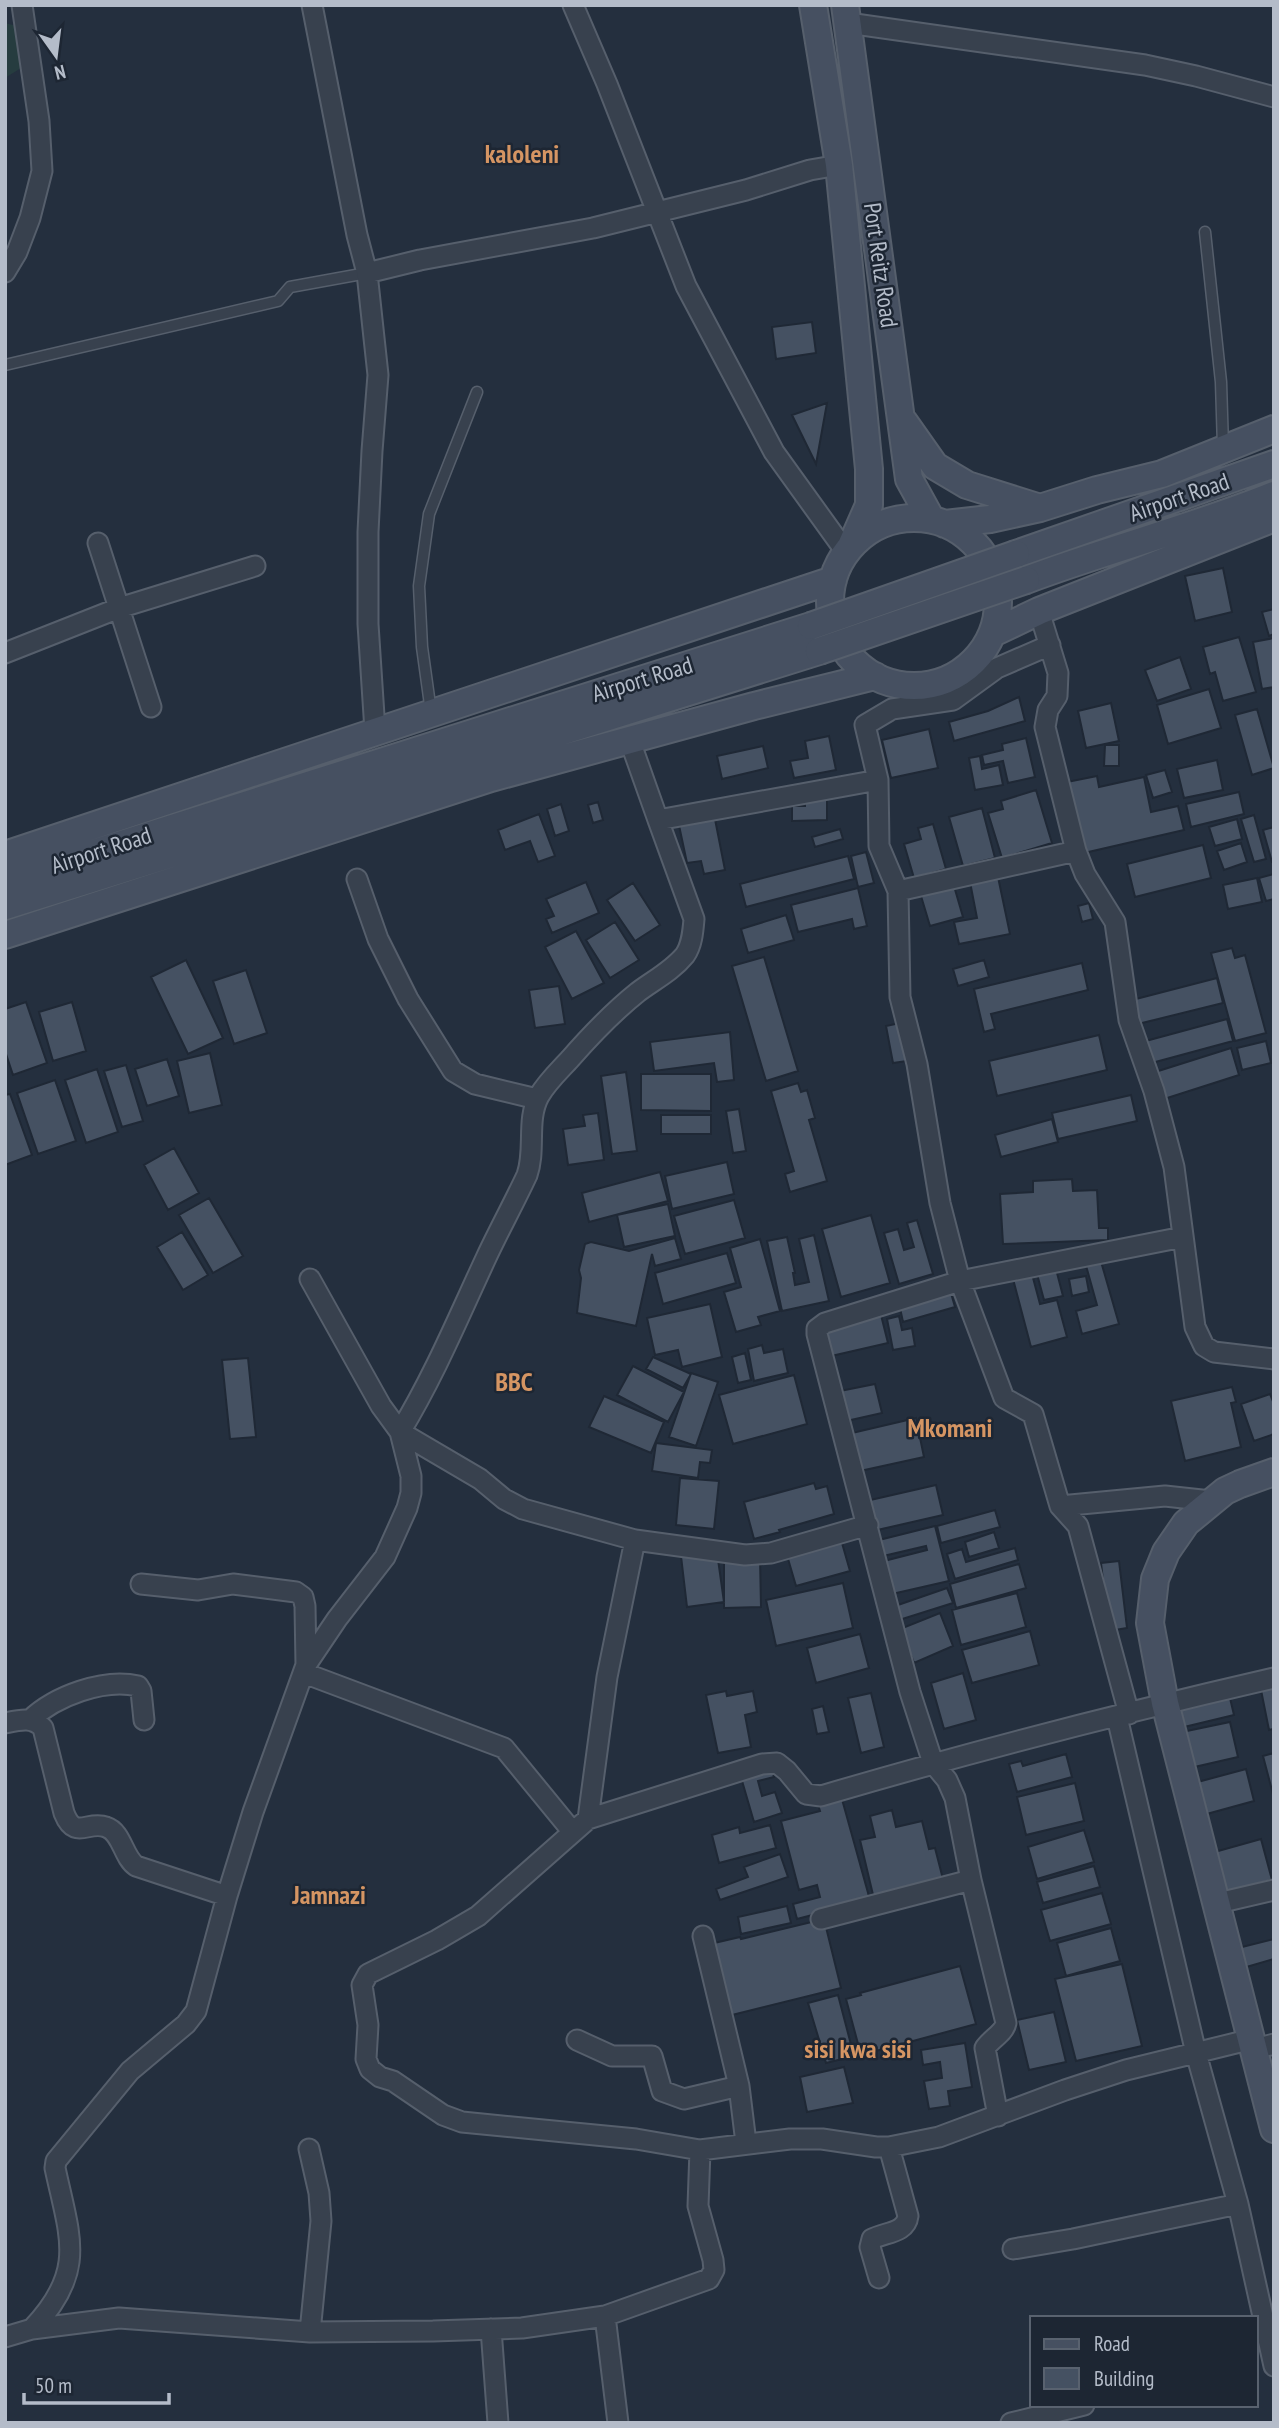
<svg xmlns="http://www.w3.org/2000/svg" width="1279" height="2428" viewBox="0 0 1279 2428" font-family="'PT Sans Narrow',sans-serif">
	<rect width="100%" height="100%" fill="#242f3e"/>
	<!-- green -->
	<path fill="#263c3f" d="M5,23L17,26L21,68L5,78Z"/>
	<!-- building -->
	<path fill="#455162" stroke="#1f2835" stroke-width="2" d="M812,322L816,353L776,359L772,327Z
		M827,403L816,464L792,415Z
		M1223,568L1232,612L1195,621L1185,576Z
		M1274,609V634L1269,636L1262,612Z
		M1239,637L1256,692L1223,701L1215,672L1210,674L1203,647Z
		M1274,638V687L1262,689L1253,642Z
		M1180,657L1191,689L1157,701L1145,670Z
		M1209,689L1221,728L1168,744L1157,705Z
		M1019,697L1025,721L954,741L949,722L988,711Z
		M1111,703L1119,741L1086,748L1078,711Z
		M1257,709L1274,768L1252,775L1235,715Z
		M929,729L938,768L891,778L882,740Z
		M829,736L836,770L794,778L790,761L808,758L805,741Z
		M1026,738L1035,777L1008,783L1003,761L984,765L982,755L1003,750L1002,744Z
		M1105,745H1119V766H1104Z
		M763,746L768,768L722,779L717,756Z
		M980,756L982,769L999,765L1003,785L975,790L969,758Z
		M1217,760L1223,790L1184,798L1177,769Z
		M1165,770L1172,792L1153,798L1146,775Z
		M1097,776L1099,787L1144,777L1151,812L1178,806L1184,830L1084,853L1067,782Z
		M1036,790L1052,843L1002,858L988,813L1003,809L1001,801Z
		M1239,792L1244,814L1191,827L1186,804Z
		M805,795H827V820L792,821V806H805Z
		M598,802L603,820L593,823L588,805Z
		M561,804L569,831L555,836L547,809Z
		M982,808L995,858L963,866L949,817Z
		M713,809L725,870L704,874L701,861L687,863L677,816Z
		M539,814L555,856L538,862L530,841L505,850L498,830Z
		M1254,815L1266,859L1254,862L1241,819Z
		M1237,819L1242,839L1215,846L1209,827Z
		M933,824L946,869L914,878L904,844L921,839L918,828Z
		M1274,827V862H1272L1263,830Z
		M840,829L843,839L815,847L812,837Z
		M1241,843L1247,862L1224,870L1217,851Z
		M1203,845L1211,878L1135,897L1127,864Z
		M866,852L874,883L858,887L851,856Z
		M848,856L854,879L746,907L740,884Z
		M1274,874V899L1266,901L1259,878Z
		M998,877L1010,934L959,944L954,922L977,918L970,882Z
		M1257,878L1262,902L1228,909L1223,885Z
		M586,882L599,913L552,933L546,919L554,916L546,899Z
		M633,883L660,925L635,941L607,900Z
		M954,886L963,917L930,926L921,896Z
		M858,888L867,926L854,929L852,919L798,932L791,905Z
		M1089,903L1093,919L1082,922L1078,906Z
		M786,915L794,940L748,953L741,929Z
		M615,922L639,960L610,978L586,940Z
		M576,931L604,983L572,999L545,947Z
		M1232,948L1235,958L1245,955L1266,1033L1235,1041L1211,953Z
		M764,957L798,1071L766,1081L732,966Z
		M186,960L223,1038L188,1054L151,977Z
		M984,960L989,977L958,986L953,969Z
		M1082,963L1088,990L991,1014L995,1029L984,1032L974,989Z
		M246,970L267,1033L234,1044L213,981Z
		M1217,978L1223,1003L1138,1024L1132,1000Z
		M559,986L565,1024L535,1028L529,990Z
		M26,1002L47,1063L13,1075L5,1051V1009Z
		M72,1002L86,1051L53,1061L39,1012Z
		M1227,1019L1233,1041L1148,1064L1142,1042Z
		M900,1023L907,1061L893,1063L886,1026Z
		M730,1032L734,1080L717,1082L714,1063L654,1071L650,1042Z
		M1099,1035L1107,1070L997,1096L989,1061Z
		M1266,1041L1271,1063L1242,1070L1237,1048Z
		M1231,1048L1239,1075L1161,1100L1152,1073Z
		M210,1053L222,1105L189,1113L177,1061Z
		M167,1059L179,1096L147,1106L135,1069Z
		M126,1065L143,1121L122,1127L104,1071Z
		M97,1069L118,1132L86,1143L65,1080Z
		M626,1072L637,1151L612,1154L601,1076Z
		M641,1074H711V1111L641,1110Z
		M55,1080L76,1141L38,1154L17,1093Z
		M798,1083L801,1092L807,1090L815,1118L809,1120L827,1181L790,1192L785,1174L794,1171L771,1091Z
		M10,1094L32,1155L5,1165V1095Z
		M1131,1095L1137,1121L1058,1139L1052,1113Z
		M739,1109L746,1151L733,1153L726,1111Z
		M598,1113L604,1160L568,1165L563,1129L585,1126L583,1115Z
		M661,1115H711V1134H661Z
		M1052,1119L1058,1142L1001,1157L995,1135Z
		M174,1148L199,1193L168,1210L144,1165Z
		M727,1162L734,1194L672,1209L665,1176Z
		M660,1172L668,1201L589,1222L582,1193Z
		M1072,1179L1073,1191L1097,1190L1099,1228H1108V1240L1003,1244L1000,1194L1033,1192V1181Z
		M209,1198L243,1256L213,1273L179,1215Z
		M734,1200L745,1238L685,1254L674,1216Z
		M668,1204L675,1236L624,1247L617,1215Z
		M871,1215L890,1283L841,1297L822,1229Z
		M917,1220L933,1274L899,1284L884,1233L898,1229L904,1250L914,1247L907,1223Z
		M182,1232L208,1275L183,1290L157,1247Z
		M814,1235L829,1301L782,1311L767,1241L787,1237L795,1273H793L795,1285L809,1282L799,1239Z
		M675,1238L681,1259L655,1266L652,1254L636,1326L577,1313L581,1278L579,1270L585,1244L591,1242L629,1251Z
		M760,1239L780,1311L758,1317L761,1325L736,1332L724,1292L741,1287L730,1248Z
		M727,1253L736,1283L663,1304L655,1273Z
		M1100,1258L1119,1324L1082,1334L1076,1311L1097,1305L1085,1262Z
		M1056,1269L1063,1296L1044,1300L1037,1274Z
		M1032,1274L1040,1304L1057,1300L1067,1337L1031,1347L1013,1279Z
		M1086,1276L1089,1292L1072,1296L1069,1279Z
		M951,1293L955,1307L903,1322L900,1308Z
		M710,1304L722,1357L682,1367L678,1350L655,1355L647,1318Z
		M880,1311L888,1343L827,1357L820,1328Z
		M899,1316L902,1330L912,1328L915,1346L893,1350L887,1319Z
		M762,1345L764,1353L783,1349L788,1373L754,1381L748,1349Z
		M745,1353L751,1380L738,1383L732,1357Z
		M653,1357L691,1374L683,1388L646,1369Z
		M248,1358L256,1437L230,1439L222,1360Z
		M633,1366L684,1392L668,1422L617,1395Z
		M691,1373L718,1382L696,1446L669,1437Z
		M794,1375L807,1424L733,1444L719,1395Z
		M875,1384L882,1413L842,1422L835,1392Z
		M1232,1387L1236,1402L1231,1403L1241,1447L1185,1461L1171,1401Z
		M1270,1394L1274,1404V1434L1254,1441L1241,1404Z
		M604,1396L664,1422L651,1453L589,1427Z
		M916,1418L924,1457L860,1471L852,1433Z
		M656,1443L712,1450L710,1463L700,1462L698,1478L652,1471Z
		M680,1478L719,1481L714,1529L676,1525Z
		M814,1483L816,1489L827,1486L834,1514L779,1530L780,1532L754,1539L744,1502Z
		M936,1485L943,1515L873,1531L866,1501Z
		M995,1510L1000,1527L941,1543L937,1526Z
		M935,1526L949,1581L892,1594L884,1561L927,1550L926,1546L879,1557L875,1541Z
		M994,1532L999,1548L969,1557L965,1542Z
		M840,1536L850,1571L796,1586L786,1552Z
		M1015,1548L1018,1560L955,1579L947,1554L962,1549L966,1562Z
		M717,1552L724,1602L687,1607L681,1556Z
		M760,1557L761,1607L724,1608V1558Z
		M1119,1561L1127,1628L1109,1631L1101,1563Z
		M1019,1564L1026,1588L956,1608L950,1584Z
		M843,1583L853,1628L776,1646L766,1600Z
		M947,1588L953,1603L896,1621L895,1606Z
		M1017,1593L1026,1627L961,1645L952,1610Z
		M940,1613L953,1646L914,1663L900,1629Z
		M1030,1631L1039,1665L972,1683L962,1650Z
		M860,1634L869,1668L816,1683L807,1648Z
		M963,1673L976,1720L944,1729L931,1683Z
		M1274,1688V1735L1273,1729L1269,1730L1261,1690Z
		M726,1691L727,1696L753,1691L757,1712L745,1715L751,1747L718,1753L706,1695Z
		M871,1693L884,1747L861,1753L848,1698Z
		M1230,1698L1234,1715L1180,1728L1176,1710Z
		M823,1706L829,1732L817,1734L812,1709Z
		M1230,1722L1238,1757L1190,1768L1182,1732Z
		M1274,1753V1798L1263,1756Z
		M1066,1754L1072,1777L1017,1792L1009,1764L1021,1761L1023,1766Z
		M771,1765L774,1777L758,1781L762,1796L775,1792L782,1813L754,1822L740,1774Z
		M1246,1769L1254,1801L1203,1815L1194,1783Z
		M1075,1783L1084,1821L1026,1835L1017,1797Z
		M840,1792L870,1900L797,1919L793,1904L820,1897L817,1885L799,1890L781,1821L820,1811L816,1798Z
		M892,1810L896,1827L922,1821L929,1849L935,1848L944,1883L874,1899L860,1840L875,1837L870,1816Z
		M770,1825L776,1848L719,1863L712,1835L739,1827L740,1833Z
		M1084,1830L1094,1862L1037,1879L1028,1847Z
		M1261,1839L1272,1880L1222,1893L1211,1853Z
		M780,1854L788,1877L720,1900L716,1889L748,1877L744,1867Z
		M1094,1866L1100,1887L1043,1903L1037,1882Z
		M1102,1893L1111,1924L1050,1941L1041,1910Z
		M787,1906L791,1923L741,1934L738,1917Z
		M824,1919L841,1988L728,2016L710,1944L740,1937L741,1939Z
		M1111,1928L1120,1961L1066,1976L1057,1943Z
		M1274,1939V1959L1243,1968L1238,1948Z
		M1122,1964L1142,2046L1076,2061L1055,1979Z
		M960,1966L976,2024L861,2055L846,1999L861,1995L860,1993Z
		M838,1995L854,2056L826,2063L808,2003Z
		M1054,2012L1066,2062L1029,2070L1017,2020Z
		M965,2043L972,2087L948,2091L950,2106L929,2109L924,2081L942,2078L940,2062L923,2065L921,2050Z
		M844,2067L853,2103L807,2112L800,2077Z"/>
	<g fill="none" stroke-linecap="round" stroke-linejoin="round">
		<!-- service casing -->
		<g stroke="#565f6c" stroke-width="13">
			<path id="service" d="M1205,232L1221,382L1223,447
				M5,365L278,301L290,287L367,273
				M431,712L422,647L419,586L429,514L477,392"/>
		</g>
		<!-- minor casing -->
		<g stroke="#565f6c" stroke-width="23">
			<path id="minor" d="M312,5L357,235L367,273L420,260L593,228L746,190L810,170L839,165
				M573,5L607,84L686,286L774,452L846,552
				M848,23L1145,65L1196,76L1274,97
				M5,272L17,252L30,218L42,171L39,121L22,5
				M367,273L378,375L372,451L368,532V624L375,731
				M98,543L151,707
				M1039,611L1058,673L1057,696L1048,710L1045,727L1076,851L1085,874L1115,922L1129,1020L1154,1091L1174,1167L1195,1327L1204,1346L1214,1352L1274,1359
				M1050,645L997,668L953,700L892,709L865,725L878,780L879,846L898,891L900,997L917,1064L940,1203L960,1281L1004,1398L1033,1414L1060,1506L1078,1526L1129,1714
				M5,653L119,608L255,566
				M630,741L658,820
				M357,879L378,939L408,999L453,1071L475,1084L537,1099
				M898,891L1076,851
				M310,1279L381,1406L400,1432L480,1479L504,1499L523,1509L635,1540L745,1555L771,1553L868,1525
				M1060,1506L1165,1496L1211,1501
				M141,1584L198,1590L233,1584L296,1592L303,1597L305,1606L306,1665
				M304,1673L504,1748L572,1831
				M1117,1717L1196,2053L1238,2204L1274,2366
				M30,1720C55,1696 104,1678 138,1686L141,1691L144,1720
				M5,1723C19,1720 33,1716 43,1728L64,1813C75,1841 88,1820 106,1827C122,1832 123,1857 136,1866L227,1896
				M588,1819L607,1677L635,1540
				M1218,1903L1274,1890
				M821,1919L971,1880
				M1252,2039L1126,2070L1065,2090L939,2137L889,2147H876L822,2139H790L700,2150L636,2139L462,2122L443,2115L393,2081L380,2077L370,2069L366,2059L368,2025L362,1985L368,1974L437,1940L478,1916L588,1819L762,1764L777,1763L787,1771L806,1794L821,1796C970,1752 1122,1713 1274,1678
				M577,2040L612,2056H652L662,2091L684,2099L739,2086L703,1936
				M1255,2049L1274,2044
				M739,2086L746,2143
				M998,2116L985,2048C991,2039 1004,2033 1006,2023L971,1880L955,1798L947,1780L933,1763L910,1692L817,1334V1329L825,1323L960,1281L1183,1237
				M309,2149L319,2193L321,2221L310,2332
				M1013,2249L1073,2239L1238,2204
				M879,2278L870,2247L872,2239C886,2232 906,2233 908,2216L889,2147
				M605,2316L618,2423
				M32,2329C87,2271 70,2238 55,2168L56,2161L130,2071L186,2024L196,2011L227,1896L253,1812L306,1665L337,1619L385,1557L407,1508L411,1493V1476L400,1432C435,1374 458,1318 486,1258C499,1230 514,1203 527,1175C536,1150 526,1120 539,1096C547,1082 559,1071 570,1059C591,1035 613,1012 638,992C654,980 672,971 685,955C692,945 693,931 694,919L658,820L878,780
				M491,2329L498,2423
				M5,2337L32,2329L119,2318L310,2332L433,2331L522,2328L605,2316L709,2279L714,2270L713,2260L698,2206L700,2150
				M1011,2423L1084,2405"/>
		</g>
		<!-- secondary casing -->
		<g stroke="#565f6c" stroke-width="30">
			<path id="secondary" d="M813,5L839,165L869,469V505L851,546
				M845,5L909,479L931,519
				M904,422L935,466L967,485L1037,507
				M830 602a84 84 0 1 1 168 0a84 84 0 1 1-168 0Z
				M945,524L990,519L1040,508L1097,490L1162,474L1274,429
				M1016,554L1274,464
				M1026,580C1108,549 1193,528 1274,495
				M993,633L1039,611L1274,518
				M5,855L833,580
				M5,881L811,626
				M5,906L819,651
				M5,935L491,778L754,706L875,676
				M1274,1472L1240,1484L1225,1491L1186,1523L1166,1552L1155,1579L1150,1623L1165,1703L1274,2129"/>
		</g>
		<!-- service -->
		<use href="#service" stroke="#38414e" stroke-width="10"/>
		<!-- minor -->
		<use href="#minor" stroke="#38414e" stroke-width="19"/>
		<!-- secondary -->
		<use href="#secondary" stroke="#465061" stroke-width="26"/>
		<!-- secondary-bridge casing -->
		<g stroke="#565f6c" stroke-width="30" stroke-linecap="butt">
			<path id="secondary-bridge" d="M811,626L1016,554
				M819,651L1026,580"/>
		</g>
		<!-- secondary-bridge -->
		<use href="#secondary-bridge" stroke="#465061" stroke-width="26"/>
	</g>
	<g text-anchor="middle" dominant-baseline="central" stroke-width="5" stroke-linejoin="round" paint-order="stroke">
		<!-- street labels -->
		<g font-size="24" fill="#b4bcc9" stroke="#1d2633">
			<text transform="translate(881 265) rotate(82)">Port Reitz Road</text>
			<text transform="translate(1179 497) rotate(-19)">Airport Road</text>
			<text transform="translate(642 679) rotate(-17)">Airport Road</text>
			<text transform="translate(101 850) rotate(-18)">Airport Road</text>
		</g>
		<!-- neighbourhood labels -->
		<g font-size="26" font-weight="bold" fill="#d59563" stroke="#1d2633">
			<text x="522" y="153">kaloleni</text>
			<text x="514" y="1381">BBC</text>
			<text x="950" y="1427">Mkomani</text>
			<text x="329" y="1894">Jamnazi</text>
			<text x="858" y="2048">sisi kwa sisi</text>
		</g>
	</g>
	<!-- border -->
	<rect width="1279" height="2428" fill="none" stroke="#b4bcc9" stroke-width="14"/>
	<!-- legend -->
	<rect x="1030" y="2316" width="228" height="91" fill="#1d2633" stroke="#59626f" stroke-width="2"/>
	<rect x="1044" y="2339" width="35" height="10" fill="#465061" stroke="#59626f" stroke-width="2"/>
	<text x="1094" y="2351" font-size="21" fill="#b4bcc9">Road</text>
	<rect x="1044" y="2368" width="35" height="21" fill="#455162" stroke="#59626f" stroke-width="2"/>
	<text x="1094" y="2386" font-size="21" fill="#b4bcc9">Building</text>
	<!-- north arrow -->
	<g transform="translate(56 56) rotate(166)" stroke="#1d2633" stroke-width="5" paint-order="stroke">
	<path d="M0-5L12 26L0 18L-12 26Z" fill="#b4bcc9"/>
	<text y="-10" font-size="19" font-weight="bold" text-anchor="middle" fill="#b4bcc9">N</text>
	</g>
	<!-- scale -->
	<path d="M24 2393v10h145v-10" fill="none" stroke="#b4bcc9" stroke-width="3.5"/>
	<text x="35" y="2393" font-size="21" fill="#b4bcc9" stroke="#1d2633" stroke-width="5" paint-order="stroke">50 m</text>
</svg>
